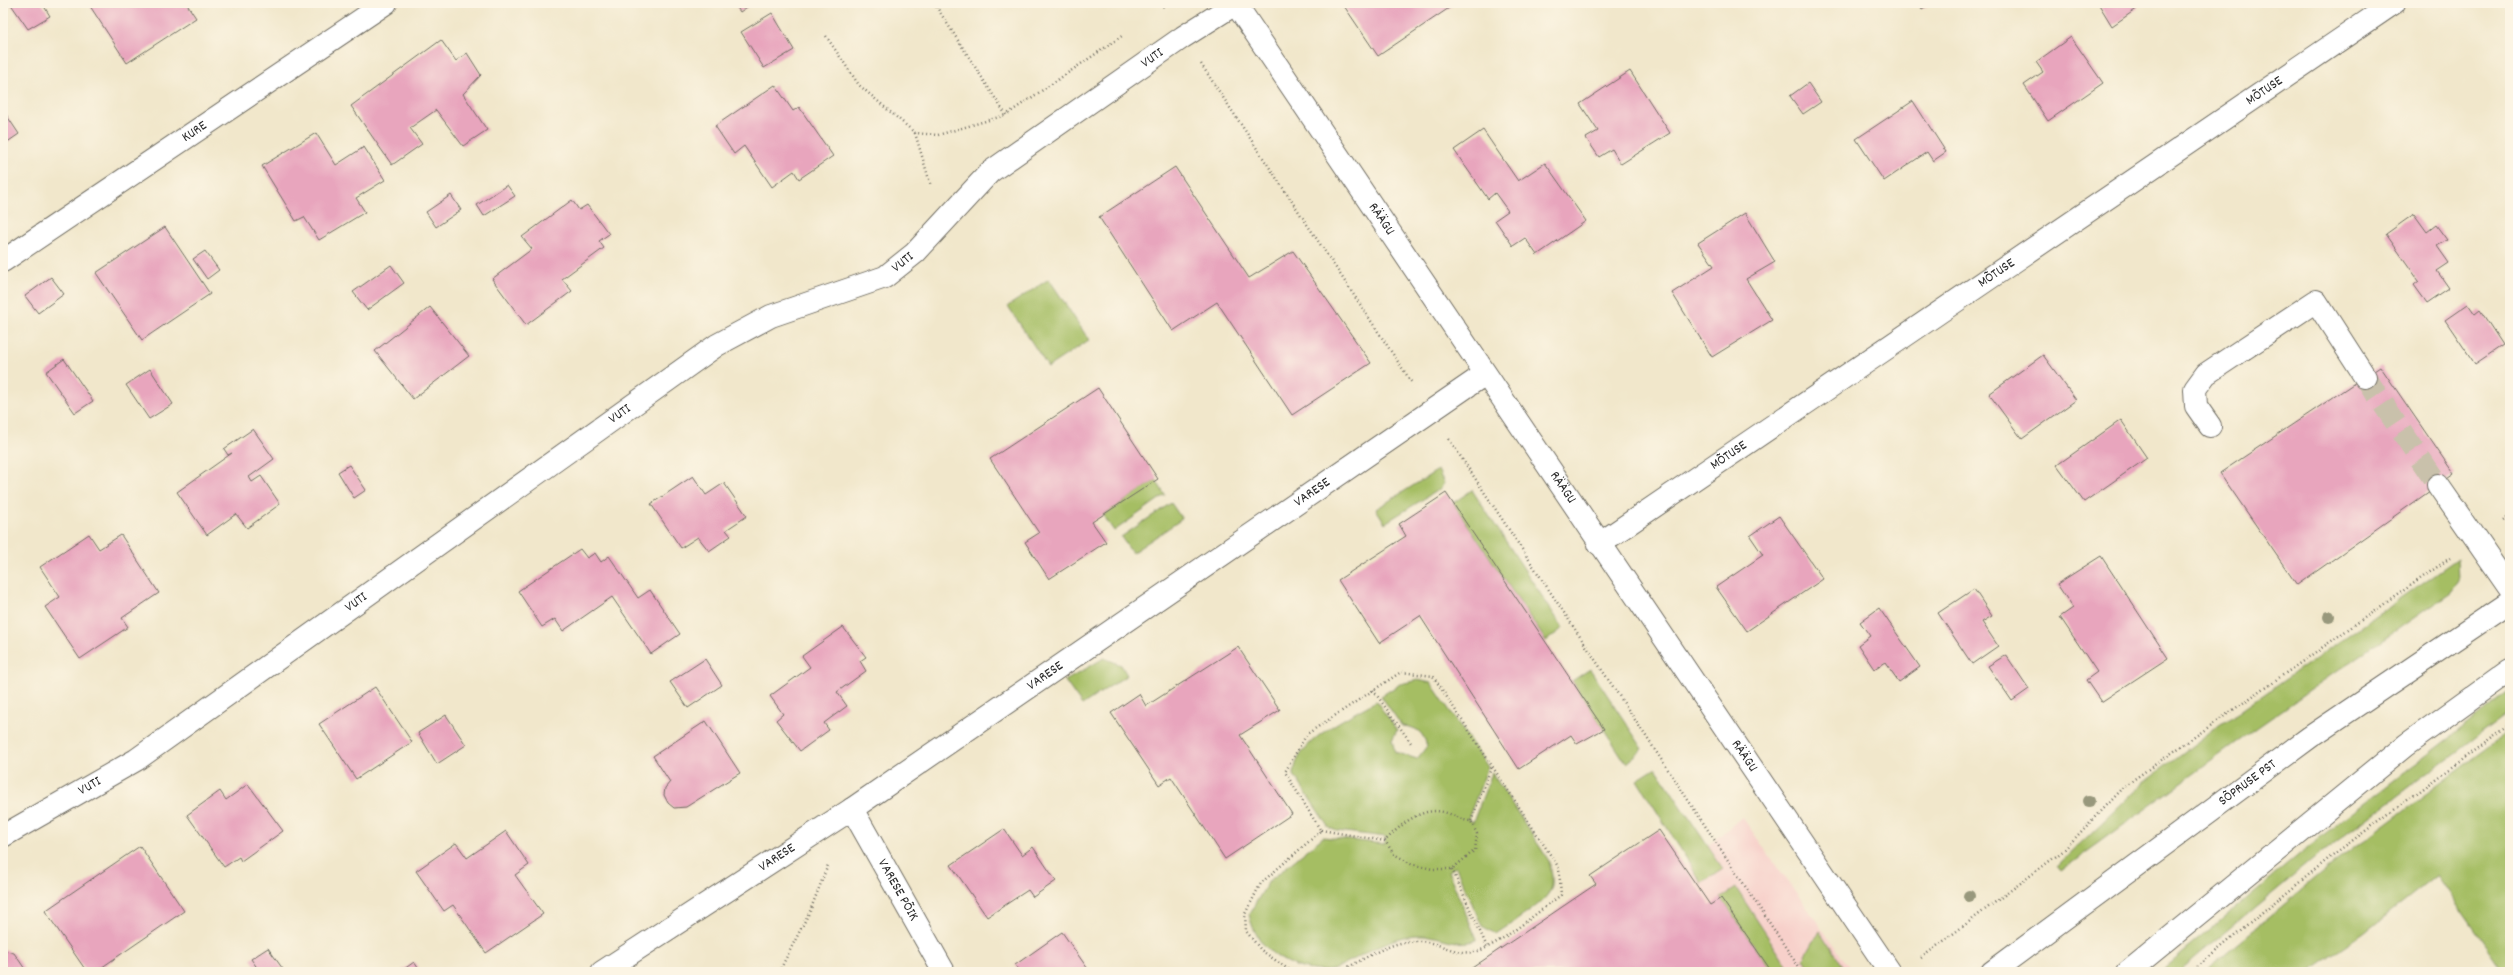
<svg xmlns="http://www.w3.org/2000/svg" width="2513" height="975" viewBox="0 0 2513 975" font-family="Dekko,sans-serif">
	<rect width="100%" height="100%" fill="#fcf5e5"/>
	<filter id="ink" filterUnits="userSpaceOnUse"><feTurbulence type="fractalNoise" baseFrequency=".025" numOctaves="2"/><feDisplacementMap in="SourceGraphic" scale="8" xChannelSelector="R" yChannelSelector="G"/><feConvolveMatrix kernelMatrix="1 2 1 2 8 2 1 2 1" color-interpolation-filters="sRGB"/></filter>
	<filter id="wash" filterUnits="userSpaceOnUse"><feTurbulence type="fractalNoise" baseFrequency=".012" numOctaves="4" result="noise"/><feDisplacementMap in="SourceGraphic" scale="16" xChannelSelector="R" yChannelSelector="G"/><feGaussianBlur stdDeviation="0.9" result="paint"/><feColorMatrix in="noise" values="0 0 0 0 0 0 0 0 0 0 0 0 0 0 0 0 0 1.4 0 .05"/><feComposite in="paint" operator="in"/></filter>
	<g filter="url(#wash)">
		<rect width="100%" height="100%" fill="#f1e7cb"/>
		<!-- built -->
		<path fill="#f7d0ca" d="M1742,817L1853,972H1557Z"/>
		<!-- green -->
		<path fill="#a5be64" stroke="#687448" d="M1049,279L1089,340L1048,367L1008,306Z
			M1438,470L1444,483L1441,488L1385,523L1376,509Z
			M1156,480L1165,495L1114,531L1103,515Z
			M1472,490L1563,628L1546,641L1453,503Z
			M1171,503L1182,519L1132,553L1121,537Z
			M2458,558L2459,581L2451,592L2258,727L2062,870L2058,865L2143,783L2209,733Z
			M1104,658L1121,665L1127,675L1082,705L1065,681Z
			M1590,669L1643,749L1626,763L1572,681Z
			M1418,680L1431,683L1488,767L1468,819L1473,822L1492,773L1549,861C1551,870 1554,880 1551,889C1544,905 1511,923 1496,934L1482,926L1456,867L1448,871L1477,940C1457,948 1438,934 1418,935C1392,935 1357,958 1333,970C1295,975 1256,952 1249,914L1269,881L1323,837L1384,844L1386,837L1337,831L1329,828L1294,775C1294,740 1350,717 1376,701L1397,730L1392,740L1395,752L1417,759L1427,746C1423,732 1417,727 1402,726L1381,696L1400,684Z
			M2510,691V712L2321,853L2178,972H2159L2314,842Z
			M2510,731V972H2504L2437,875L2364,933L2307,972H2203L2335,862Z
			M1656,768L1723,869L1702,883L1637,780Z
			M1736,888L1791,972H1772L1721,898Z
			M1820,930L1847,972H1813L1804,959Z"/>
		<g id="blocks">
			<!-- building -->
			<path fill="#e8a5bd" d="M10,3H42L50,16L28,29Z
				M88,3H186L196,18L127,63Z
				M734,3H753L740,12Z
				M1342,3H1450L1452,6L1378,56Z
				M1918,3H1931L1922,9Z
				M2098,3H2134L2138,8L2112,26Z
				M772,13L794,50L764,68L741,32Z
				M2071,37L2103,83L2048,121L2024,85L2043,72L2036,62Z
				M441,40L456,61L467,53L481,75L463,94L487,130L463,146L436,110L410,128L422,144L392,165L351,106Z
				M1630,71L1670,133L1621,164L1612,149L1599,157L1586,138L1598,131L1580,104Z
				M1808,83L1821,102L1803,114L1790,96Z
				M775,85L793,111L799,107L833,156L799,179L794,171L772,187L744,146L734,154L715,126Z
				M1913,101L1946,152L1933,161L1927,152L1884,181L1856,139Z
				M3,110L19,134L3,145Z
				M1483,130L1518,181L1545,163L1586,221L1537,255L1525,238L1513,246L1495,220L1508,211L1495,193L1488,199L1454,150Z
				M316,133L336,165L364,147L385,180L356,198L365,212L319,240L304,217L296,221L262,166Z
				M1175,167L1249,278L1293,251L1371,363L1292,415L1217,302L1173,331L1099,217Z
				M507,185L515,196L484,216L477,205Z
				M451,195L461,210L436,227L426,212Z
				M572,200L579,210L587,205L609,234L599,241L604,248L562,279L572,291L526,325L492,279L532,249L522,237Z
				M1745,213L1775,262L1746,279L1772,320L1712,357L1672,293L1714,266L1698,243Z
				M2414,214L2427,232L2436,225L2447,240L2437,246L2449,263L2437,271L2449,288L2427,303L2414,285L2419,281L2386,234Z
				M165,227L210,294L142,340L96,273Z
				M205,251L219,270L207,279L193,259Z
				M391,265L404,283L367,310L353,292Z
				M51,277L64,294L38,313L25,296Z
				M2468,304L2475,314L2480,310L2503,345L2475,364L2445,320Z
				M430,307L469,356L413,399L375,351Z
				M2043,355L2076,400L2022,439L1989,394Z
				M64,359L93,401L75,413L46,372Z
				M2380,366L2454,474L2297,585L2220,473Z
				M150,369L173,404L149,419L126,385Z
				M1098,388L1158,479L1092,522L1106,542L1049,579L1025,542L1039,533L990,459Z
				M2121,420L2147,458L2084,502L2057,465Z
				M253,429L274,459L249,477L252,482L261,476L280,504L247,528L236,514L207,535L177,492L232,453L228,455L224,449Z
				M349,465L366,490L354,498L338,472Z
				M693,476L706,495L724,483L747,516L726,530L731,536L709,551L698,537L681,548L651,504Z
				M1446,493L1604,729L1577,744L1571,735L1519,769L1420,616L1379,643L1338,580L1406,536L1399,524Z
				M1779,516L1823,579L1747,631L1716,587L1763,555L1750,536Z
				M89,534L99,549L121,535L159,593L122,618L128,627L80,659L45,607L60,597L40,567Z
				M580,549L587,558L595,553L601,562L609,556L638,598L650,590L680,634L651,654L612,597L563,631L555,619L542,627L518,591Z
				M2101,556L2168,658L2101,702L2086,680L2097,672L2060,617L2073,608L2057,584Z
				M1974,589L1992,616L1982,622L1998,646L1972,664L1938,613Z
				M1879,608L1920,667L1899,682L1885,662L1874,669L1858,645L1870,636L1860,622Z
				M843,627L866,657L860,661L866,671L837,692L847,706L824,723L829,730L800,751L776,720L783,714L770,696L810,667L802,656Z
				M1238,647L1280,710L1240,735L1292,814L1225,859L1171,777L1159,785L1111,713L1139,694L1146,706Z
				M2006,655L2029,689L2012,701L1988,666Z
				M705,659L722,685L688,708L670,682Z
				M375,687L412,742L356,779L319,724Z
				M446,715L466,745L437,764L418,733Z
				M706,721L740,773L686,807L674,808L668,803L664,795L665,788L670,782L653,756Z
				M248,784L283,831L241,861L239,857L224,867L187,815L220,791L226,800Z
				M1004,829L1022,855L1033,847L1056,881L1033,897L1028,890L987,917L951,865Z
				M1659,830L1710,905L1721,898L1772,972H1466L1596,884L1590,876Z
				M506,831L529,865L515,875L543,914L486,953L453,905L444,911L416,871L456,843L467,858Z
				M140,846L184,911L95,972H87L45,911Z
				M1062,932L1090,972H1020L1015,965Z
				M268,948L285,972H260L251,959Z
				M3,950L14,953L27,972H3Z
				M414,962L421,972H400Z"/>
		</g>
	</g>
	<g filter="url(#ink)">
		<use href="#blocks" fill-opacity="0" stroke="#706d63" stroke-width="1"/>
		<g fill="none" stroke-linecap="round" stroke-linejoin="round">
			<!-- minor-tunnel -->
			<path stroke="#c9c1ab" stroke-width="22" stroke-dasharray="22 11" stroke-linecap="butt" d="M2365,377L2438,485"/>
			<!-- minor casing -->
			<g stroke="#706d63" stroke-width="24">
				<g id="minor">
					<path id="s1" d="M1235,3L1890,972"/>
					<path id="s2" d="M3,261L386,3"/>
					<path d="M2210,426L2196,406L2195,389L2206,374L2316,301L2365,377"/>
					<path d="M2438,485L2510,589"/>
					<path id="s3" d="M1599,544L2394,3"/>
					<path id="s4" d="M852,809L944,972"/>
					<path id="s5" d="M3,836L136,760L717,345L771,316L885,277L915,253L990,172L1183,37L1235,4"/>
					<path id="s6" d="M602,972L852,809L1485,374"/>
				</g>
			</g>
			<!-- major casing -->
			<g stroke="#706d63" stroke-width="24">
				<g id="major">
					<path id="s7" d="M1992,972L2310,737L2510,602"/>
					<path d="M2128,972L2406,745L2510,670"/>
				</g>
			</g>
			<!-- path -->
			<path stroke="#706d63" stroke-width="2.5" stroke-dasharray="1 3" stroke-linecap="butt" d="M934,3L1006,115L1122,36
				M1161,3L1165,9
				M937,7L942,3
				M826,36L859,85L915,133L938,135L1006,115
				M1201,64L1412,383
				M915,133L931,186
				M1449,439L1802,972
				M2503,520L2510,515
				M1373,690L1411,743
				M1471,821L1492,766
				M1321,830L1385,841L1394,854L1411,864L1432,869H1452L1475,850L1477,834L1471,821C1462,821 1455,815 1447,813C1423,805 1401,824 1385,841
				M1452,869L1487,947
				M1921,958L2063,851L2123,787L2450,558
				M779,972L810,911L828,865
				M1292,972L1261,950L1246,931L1245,914L1261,883L1321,831L1285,772L1307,734L1401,672L1433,676L1559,868L1561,895C1541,909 1497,948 1474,952C1454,955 1437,941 1418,941C1391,940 1363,960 1339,972
				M2191,972L2334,854L2510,725"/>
			<!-- minor -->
			<use href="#minor" stroke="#fff" stroke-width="22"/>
			<!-- major -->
			<use href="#major" stroke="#fff" stroke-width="22"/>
		</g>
		<!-- trees -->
		<g fill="#98987c">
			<circle cx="2329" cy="617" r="6"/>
			<circle cx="2089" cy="801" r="6"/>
			<circle cx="1969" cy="896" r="6"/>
		</g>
	</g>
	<g text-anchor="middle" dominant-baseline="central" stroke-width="3" stroke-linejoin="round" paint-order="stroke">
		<!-- street labels -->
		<g font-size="14" fill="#2b2b2b" stroke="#fcf5e5">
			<text stroke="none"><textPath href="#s5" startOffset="1396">VUTI</textPath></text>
			<text stroke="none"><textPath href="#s3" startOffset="805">MÕTUSE</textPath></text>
			<text stroke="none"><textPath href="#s2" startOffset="231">KURE</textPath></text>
			<text stroke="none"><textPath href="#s1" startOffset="261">RÄÄGU</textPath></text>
			<text stroke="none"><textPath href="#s5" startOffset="1072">VUTI</textPath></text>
			<text stroke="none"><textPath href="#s3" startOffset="481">MÕTUSE</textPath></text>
			<text stroke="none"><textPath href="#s5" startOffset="748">VUTI</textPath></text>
			<text stroke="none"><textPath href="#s3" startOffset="157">MÕTUSE</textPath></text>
			<text stroke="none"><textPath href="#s1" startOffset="585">RÄÄGU</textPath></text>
			<text stroke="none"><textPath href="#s6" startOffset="857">VARESE</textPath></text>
			<text stroke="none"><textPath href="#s5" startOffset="424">VUTI</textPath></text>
			<text stroke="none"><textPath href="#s6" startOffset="533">VARESE</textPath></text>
			<text stroke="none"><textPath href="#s1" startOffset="909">RÄÄGU</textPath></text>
			<text stroke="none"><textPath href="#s7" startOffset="318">SÕPRUSE PST</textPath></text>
			<text stroke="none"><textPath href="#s5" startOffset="100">VUTI</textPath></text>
			<text stroke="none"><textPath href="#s6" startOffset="209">VARESE</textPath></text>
			<text stroke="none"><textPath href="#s4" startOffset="93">VARESE PÕIK</textPath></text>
		</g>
	</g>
	<!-- margin -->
	<rect width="2513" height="975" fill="none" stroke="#fcf5e5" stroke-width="16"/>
</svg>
